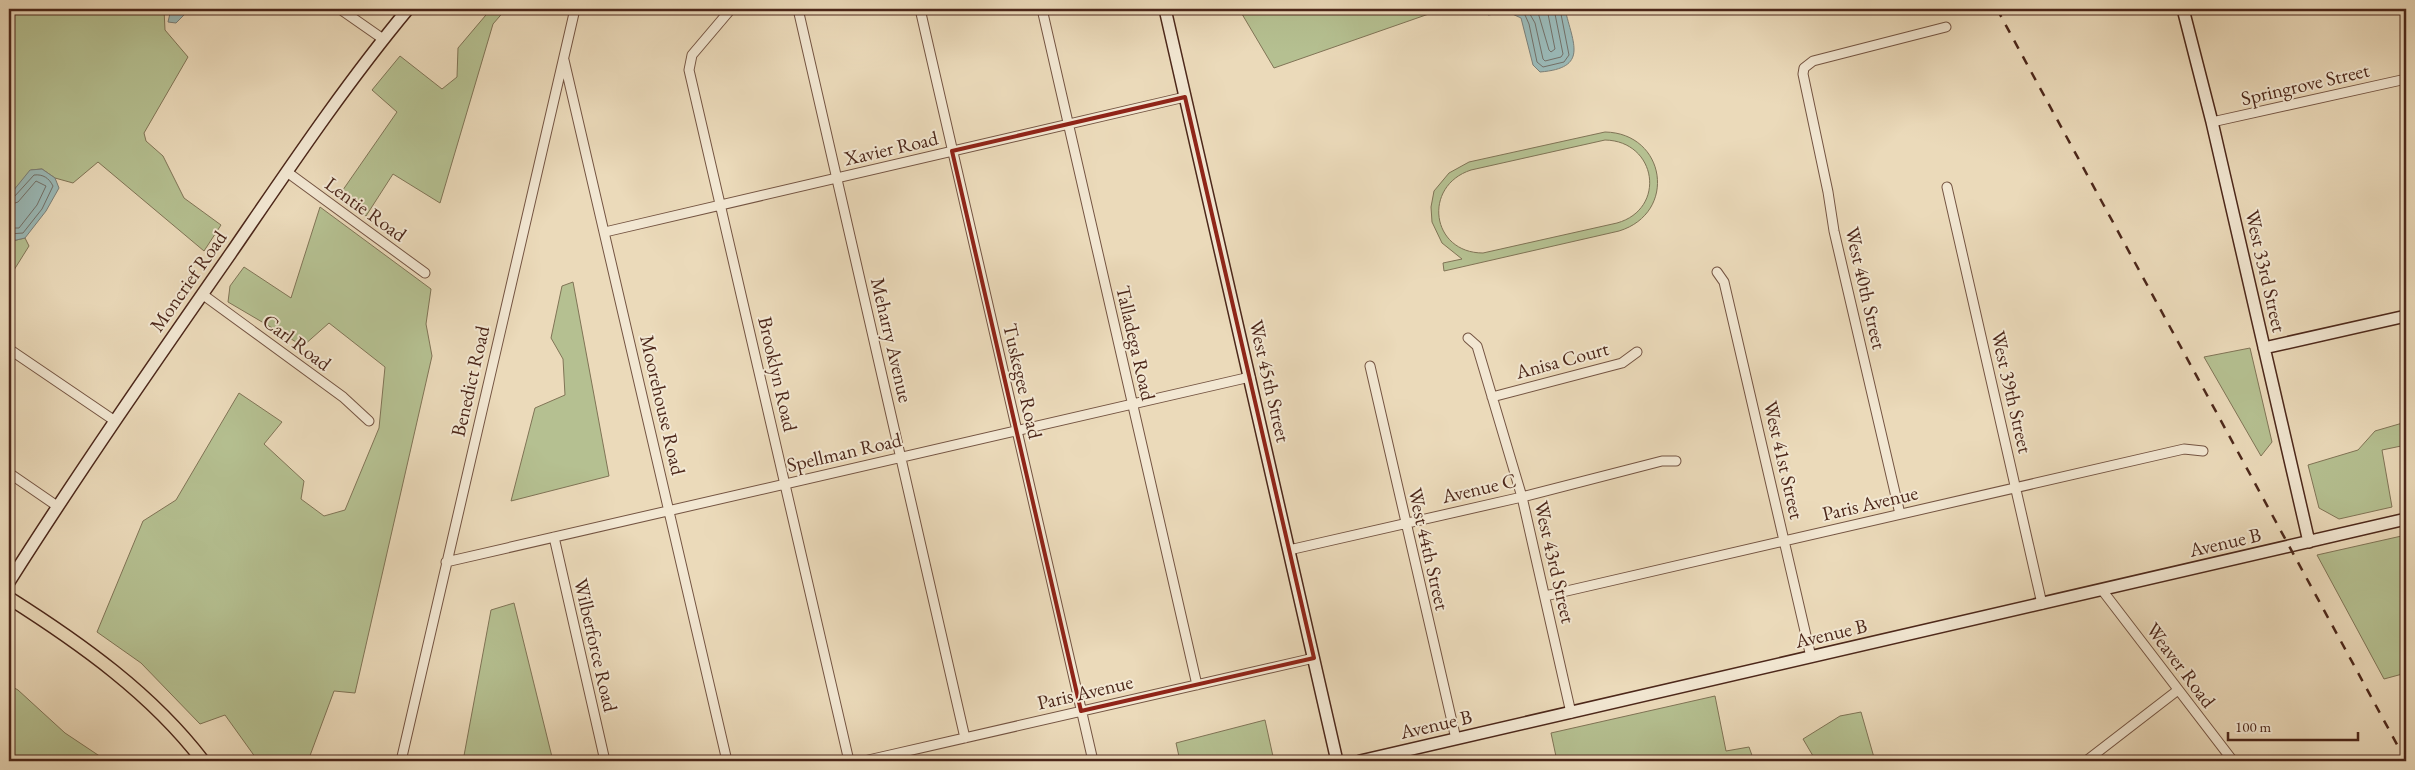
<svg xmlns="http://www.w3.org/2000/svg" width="2415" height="770" viewBox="0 0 2415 770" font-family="'EB Garamond',serif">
	<rect width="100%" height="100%" fill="#ebdaba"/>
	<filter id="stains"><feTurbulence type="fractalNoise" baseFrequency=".004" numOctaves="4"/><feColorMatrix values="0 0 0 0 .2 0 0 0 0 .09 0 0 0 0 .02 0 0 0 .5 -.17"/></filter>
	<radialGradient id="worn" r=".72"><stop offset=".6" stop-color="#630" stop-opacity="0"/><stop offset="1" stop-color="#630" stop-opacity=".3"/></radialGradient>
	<!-- green -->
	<path fill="#b5c091" stroke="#807456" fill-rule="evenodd" d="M9,9H164L165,30L188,57L144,133L146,141L163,156L184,198L221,225L204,251L98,162L73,183L55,178L42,169L31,170L9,196Z
		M491,9H506L493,24L440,203L393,174L366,216L338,197L397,112L372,90L400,56L442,89L457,77L458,48Z
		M1239,9H1443L1274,68Z
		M1605,132C1666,133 1678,213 1619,231L1444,271L1443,263L1462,259L1442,243L1432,222L1431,207L1434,191L1449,173L1469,162ZM1605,140C1657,141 1667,209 1617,223L1483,253C1431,253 1422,186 1471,170Z
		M320,207L431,289L426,324L432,356L355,693L334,691L308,761H258L225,715L200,724L141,663L97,632L143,521L176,500L239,393L282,422L264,444L304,481L301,499L324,516L345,510L379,428L385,367L329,323L303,346L228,302L230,286L244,267L291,298Z
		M9,238L12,241L25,238L29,246L9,278Z
		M573,282L609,476L511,501L535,408L565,395L563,359L551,338L562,286Z
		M2250,348L2272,442L2261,456L2204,357Z
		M2406,422V445L2382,450L2392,507L2339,519L2319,508L2308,465L2358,450L2375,431Z
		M2406,535V673L2384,679L2317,555Z
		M514,603L553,761H463L491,610Z
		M9,685L18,690L65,733L101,757V761H9Z
		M1715,696L1726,751L1749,747L1754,761H1557L1551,733Z
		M1861,712L1875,761H1816L1803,739L1840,716Z
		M1265,720L1274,761H1180L1176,743Z"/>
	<!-- water -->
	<path fill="#9ab9b7" stroke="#7b7f78" d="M171,9H190L176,23L168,22Z
		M1483,9H1565C1573,44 1589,68 1540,72L1533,65L1521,18L1508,12L1488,15Z
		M42,169L55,178L59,188L46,211L25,238L12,241L9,238V196L30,170Z"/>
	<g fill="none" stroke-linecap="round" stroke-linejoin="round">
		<!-- shore -->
		<path stroke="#737068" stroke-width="1" d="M1517,9L1525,15L1529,24L1537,62L1543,67L1564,62L1569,55L1560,9
			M1527,9L1535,23L1543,59L1545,61L1561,57L1563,54L1554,9
			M1537,9L1549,50L1551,52L1555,49L1547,9
			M9,198L14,197L34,175C43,174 49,178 53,186L42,209L23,233L9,234
			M9,205L18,202L36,181L46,186L37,205L19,228H9"/>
		<!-- street casing -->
		<g stroke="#745442" stroke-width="11">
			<path id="street" d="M340,9L383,39
				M731,9L692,55L689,70L849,761
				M798,9L965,738
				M920,9L1093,761
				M1042,9L1197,685
				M564,60L727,761
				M2212,122L2406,79
				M287,172L425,273
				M1947,187L2042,604
				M605,232L1185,97
				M1717,272L1724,282L1811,657
				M202,294L343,397L369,421
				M1468,338L1477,346L1522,497L1571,713
				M9,349L115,421
				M1370,366L1456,739
				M1492,397L1622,363L1637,352
				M9,473L57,506
				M1900,514L1834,231L1828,192L1803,74L1804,68L1813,61L1946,27
				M554,537L605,761
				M1289,550L1522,497L1662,461H1676
				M446,562L1250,377
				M2102,590L2233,761
				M1545,596L2184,449L2203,451
				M401,761L575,9
				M864,761L1314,658
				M2086,761L2178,690"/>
		</g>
		<!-- secondary casing -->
		<g stroke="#4c271a" stroke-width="14">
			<path id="secondary" d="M1165,9L1337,761
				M2183,9L2212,122L2309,542
				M2264,348L2406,316
				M9,582C80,470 155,362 231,253C288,170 344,86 408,9
				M1360,761L2406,519"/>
		</g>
		<!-- primary casing -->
		<g stroke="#4c271a" stroke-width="15">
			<path id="primary" d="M9,598C80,643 152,694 203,761"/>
		</g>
		<!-- street -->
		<use href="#street" stroke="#f2e7d2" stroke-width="9"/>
		<!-- secondary -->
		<use href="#secondary" stroke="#f2e7d2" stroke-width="11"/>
		<!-- primary -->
		<use href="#primary" stroke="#ebdaba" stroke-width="12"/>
		<!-- rail -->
		<path stroke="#4c271a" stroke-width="2.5" stroke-dasharray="9 9" stroke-linecap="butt" d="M1997,9L2406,761"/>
	</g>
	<!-- marked area -->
	<path fill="none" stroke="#8f2418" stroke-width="4" stroke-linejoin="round" d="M1185,97L1314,658L1081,711L952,151Z"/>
	<g text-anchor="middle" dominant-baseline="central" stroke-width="4" stroke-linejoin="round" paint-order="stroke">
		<!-- street labels -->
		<g font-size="20" fill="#4c271a" stroke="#f2e7d2">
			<text transform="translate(2305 84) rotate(-13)">Springrove Street</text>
			<text transform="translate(891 148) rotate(-13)">Xavier Road</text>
			<text transform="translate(366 209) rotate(36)">Lentie Road</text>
			<text transform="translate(2266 271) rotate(77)">West 33rd Street</text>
			<text transform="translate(188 281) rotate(-55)">Moncrief Road</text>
			<text transform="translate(1866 288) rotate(77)">West 40th Street</text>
			<text transform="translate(892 340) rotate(77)">Meharry Avenue</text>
			<text transform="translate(297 342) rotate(37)">Carl Road</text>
			<text transform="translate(1136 343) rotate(77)">Talladega Road</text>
			<text transform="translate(1562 360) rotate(-15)">Anisa Court</text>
			<text transform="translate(778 374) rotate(77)">Brooklyn Road</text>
			<text transform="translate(470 381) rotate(-77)">Benedict Road</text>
			<text transform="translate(1023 381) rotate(77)">Tuskegee Road</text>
			<text transform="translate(1270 381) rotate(77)">West 45th Street</text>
			<text transform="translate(2012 392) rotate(77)">West 39th Street</text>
			<text transform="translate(663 405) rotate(77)">Moorehouse Road</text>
			<text transform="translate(844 452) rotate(-13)">Spellman Road</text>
			<text transform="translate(1784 460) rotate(77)">West 41st Street</text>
			<text transform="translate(1479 488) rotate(-13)">Avenue C</text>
			<text transform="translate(1870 503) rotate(-13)">Paris Avenue</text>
			<text transform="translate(2225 542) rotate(-13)">Avenue B</text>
			<text transform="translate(1429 549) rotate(77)">West 44th Street</text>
			<text transform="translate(1555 562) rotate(77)">West 43rd Street</text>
			<text transform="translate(1831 633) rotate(-13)">Avenue B</text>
			<text transform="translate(596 645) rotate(77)">Wilberforce Road</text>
			<text transform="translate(2181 665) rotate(53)">Weaver Road</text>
			<text transform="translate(1085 692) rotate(-13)">Paris Avenue</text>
			<text transform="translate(1436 724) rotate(-13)">Avenue B</text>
		</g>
	</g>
	<!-- margin -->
	<rect width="2415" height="770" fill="none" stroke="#ebdaba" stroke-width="30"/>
	<rect x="10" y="10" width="2395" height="750" fill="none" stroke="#4c271a" stroke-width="2.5"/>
	<rect x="15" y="15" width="2385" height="740" fill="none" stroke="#4c271a"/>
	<!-- scale -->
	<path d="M2228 732v8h130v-8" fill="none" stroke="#4c271a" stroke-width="2.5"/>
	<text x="2235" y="732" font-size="15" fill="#4c271a" stroke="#f2e7d2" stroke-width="4" paint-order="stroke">100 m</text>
	<rect width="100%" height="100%" filter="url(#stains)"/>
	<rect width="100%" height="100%" fill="url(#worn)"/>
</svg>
